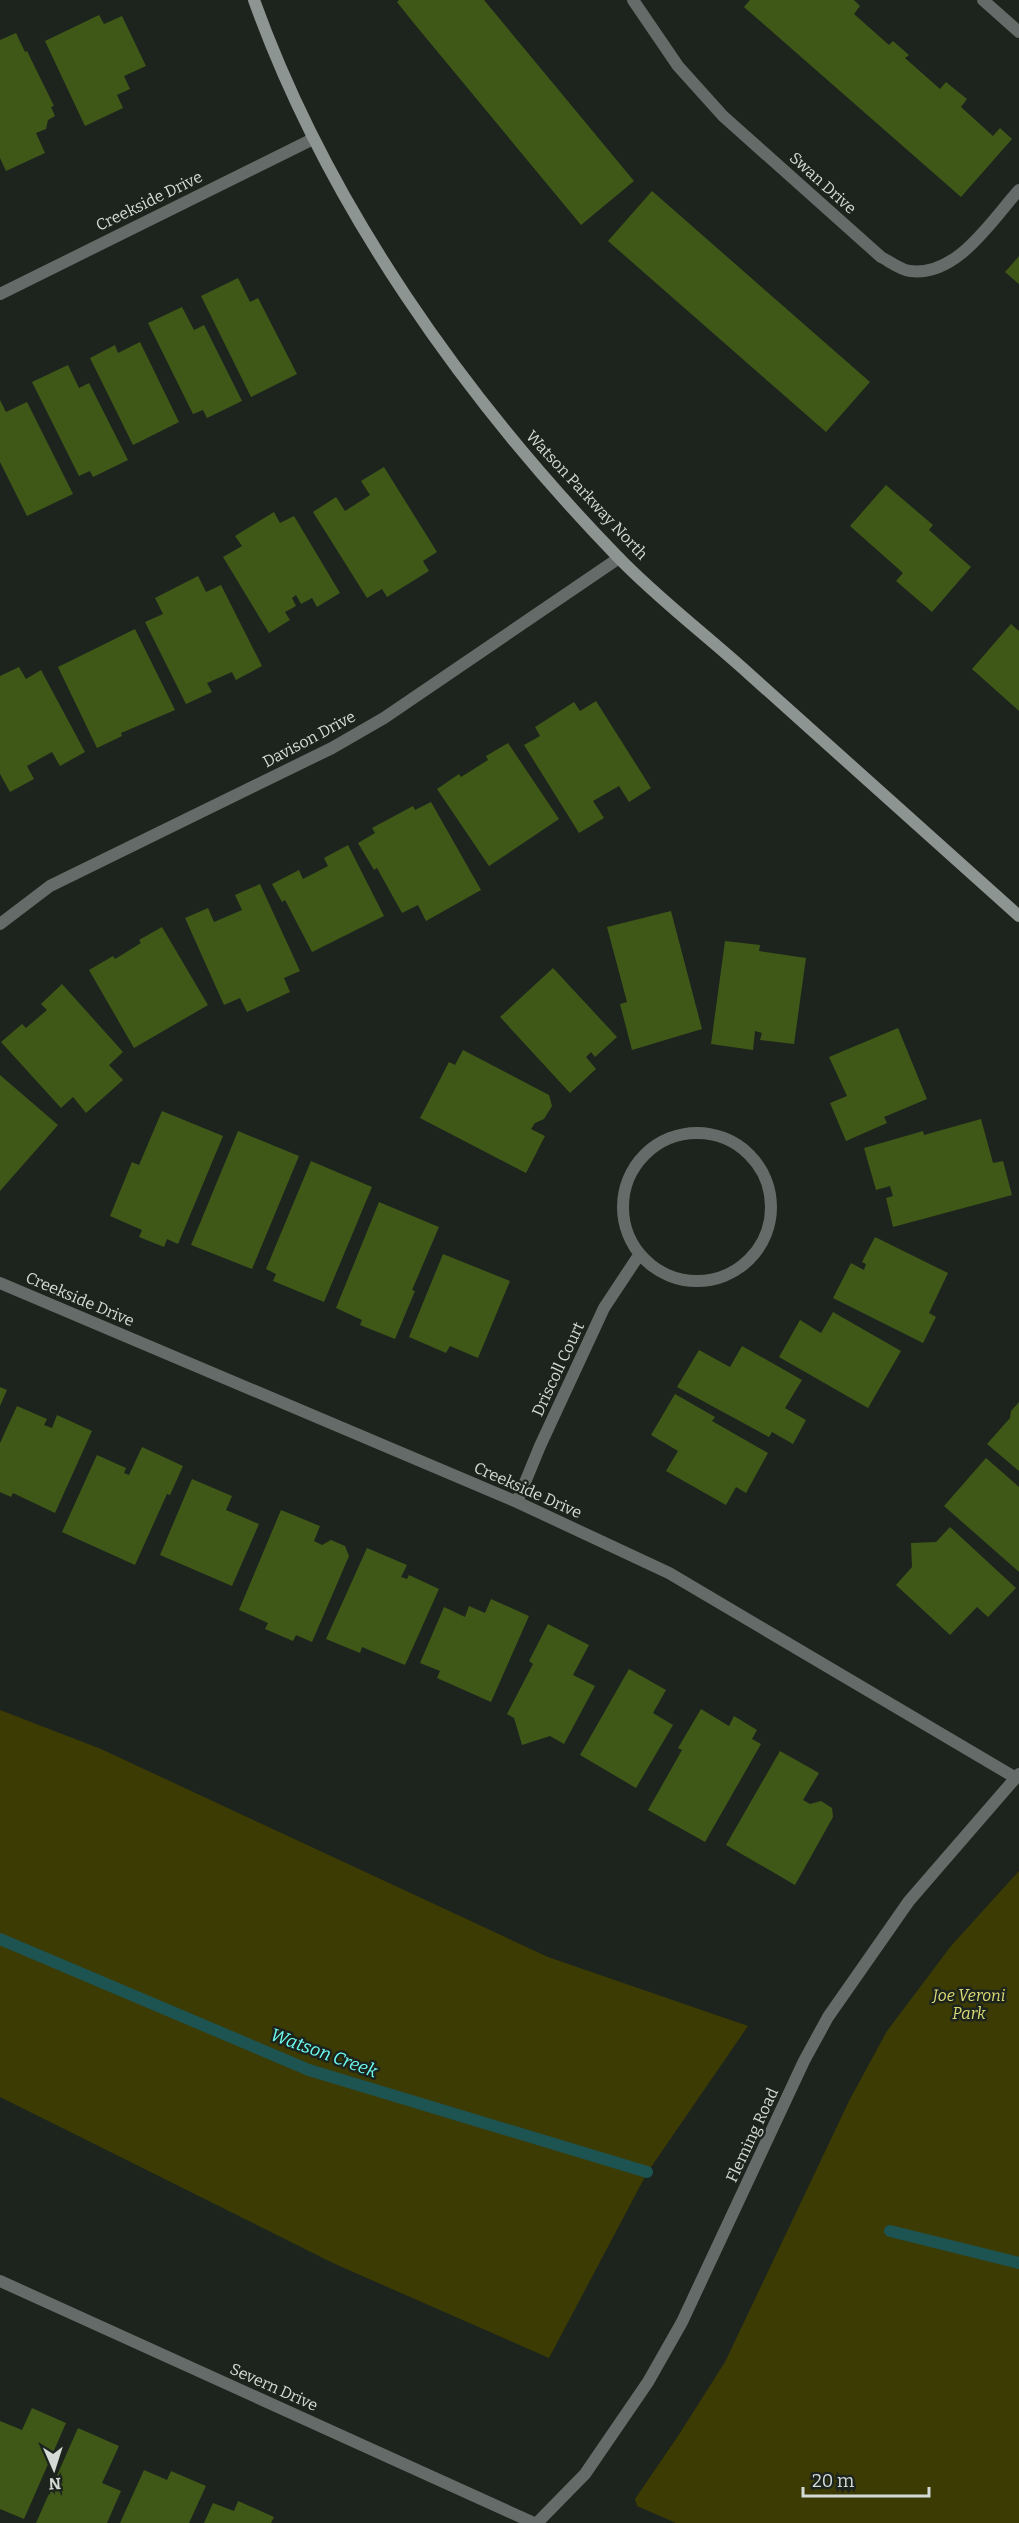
<svg xmlns="http://www.w3.org/2000/svg" width="1019" height="2523" viewBox="0 0 1019 2523" font-family="Bitter,serif">
	<rect width="100%" height="100%" fill="#1c241d"/>
	<!-- green -->
	<path fill="#3d3b04" d="M0,1710L101,1749L548,1957L748,2026L647,2173L549,2358L335,2264L0,2097Z
		M1019,1871V2523H676L637,2506L635,2499L678,2436L725,2362L850,2099L887,2031L951,1946Z"/>
	<g fill="none" stroke-linecap="round" stroke-linejoin="round">
		<!-- stream -->
		<path stroke="#1d5350" stroke-width="12" d="M0,1939L309,2070L647,2172
			M890,2231L1019,2263"/>
	</g>
	<!-- building -->
	<path fill="#3f5818" d="M399,0H484L634,181L581,225L412,21L397,2Z
		M750,0H854L860,6L854,14L889,45L893,41L909,55L905,58L940,89L946,82L967,99L961,107L993,136L1000,128L1012,139L961,197L744,7Z
		M99,15L104,24L122,16L146,66L124,76L130,89L117,95L123,108L85,126L45,41Z
		M16,33L25,52L27,51L54,106L51,107L55,116L48,120L46,129L36,133L45,153L6,171L0,158V40Z
		M652,191L870,382L826,432L608,241Z
		M1019,256V284L1005,272Z
		M238,278L250,302L258,298L297,374L251,397L201,296Z
		M182,307L194,330L204,325L242,401L207,418L203,410L193,414L148,323Z
		M140,342L179,422L133,445L90,358L115,345L118,353Z
		M68,365L79,388L89,383L128,460L93,477L90,471L79,476L32,382Z
		M0,400L6,412L27,402L73,494L27,516L0,462Z
		M384,467L437,552L423,561L429,571L387,597L382,589L367,598L313,512L336,497L345,511L370,495L361,481Z
		M886,485L933,525L929,530L971,567L932,612L896,581L903,573L850,526Z
		M274,512L280,523L294,516L340,593L317,607L312,598L301,604L296,595L292,598L296,606L285,612L290,620L269,633L223,557L242,546L235,536Z
		M198,576L206,592L221,585L262,666L236,680L232,672L207,683L212,692L186,704L145,622L163,614L155,598Z
		M1011,624L1019,631V711L972,669Z
		M135,629L175,710L121,733L122,736L97,748L58,667Z
		M19,667L26,679L41,670L85,752L60,766L52,752L41,758L27,766L34,779L10,792L0,774V676Z
		M596,701L651,788L629,802L619,786L593,801L604,818L579,833L524,745L540,736L535,727L574,702L580,711Z
		M508,743L559,819L489,866L437,789L459,774L461,777L488,760L486,756Z
		M431,802L481,890L426,921L418,905L402,913L377,868L374,870L358,843L375,833L372,828L413,806L415,810Z
		M348,845L384,916L312,952L285,900L282,902L272,884L299,870L303,879L328,866L324,858Z
		M260,884L300,971L284,978L290,992L247,1012L240,998L224,1005L185,918L208,908L214,922L242,910L235,895Z
		M671,911L702,1029L632,1050L620,1004L627,1002L607,927Z
		M162,927L208,1005L134,1048L89,970L113,956L115,959L141,943L139,940Z
		M725,941L760,945L759,951L806,958L794,1044L760,1040L762,1033L755,1031L753,1050L711,1044Z
		M553,968L617,1037L595,1057L591,1052L586,1057L596,1069L570,1093L500,1017Z
		M62,984L123,1052L109,1065L123,1080L86,1113L73,1097L61,1108L1,1042L22,1024L26,1028L47,1010L41,1004Z
		M898,1028L927,1099L884,1117L887,1123L846,1141L830,1103L847,1096L829,1057Z
		M463,1050L549,1095L552,1106L544,1119L535,1123L531,1129L545,1136L526,1173L420,1118L449,1062L455,1065Z
		M0,1075L58,1125L0,1191Z
		M162,1111L223,1136L178,1244L167,1239L164,1247L139,1237L142,1230L110,1216L132,1162L139,1165Z
		M981,1119L993,1163L1003,1161L1012,1195L893,1227L886,1198L893,1196L890,1186L876,1190L864,1148L923,1131L924,1135Z
		M238,1131L299,1156L252,1269L191,1245Z
		M311,1161L372,1187L324,1302L273,1281L276,1274L266,1269Z
		M379,1202L439,1227L412,1290L415,1291L395,1339L360,1325L362,1320L336,1308Z
		M875,1237L948,1273L929,1313L936,1317L923,1343L833,1298L851,1263L864,1270L866,1264L862,1262Z
		M443,1254L510,1281L478,1358L450,1346L446,1353L409,1337Z
		M833,1312L901,1351L868,1408L779,1357L800,1320L821,1333Z
		M742,1346L802,1380L785,1408L806,1420L793,1444L772,1432L769,1437L677,1387L699,1350L730,1367Z
		M0,1387L7,1390L0,1406Z
		M675,1394L715,1417L712,1421L768,1453L746,1493L736,1487L726,1505L666,1471L678,1451L651,1435Z
		M1019,1402V1471L987,1444L1010,1418L1011,1411Z
		M17,1406L47,1419L44,1425L52,1428L57,1415L92,1431L55,1513L13,1493L11,1497L0,1492V1443Z
		M142,1447L183,1466L170,1495L167,1494L135,1565L62,1532L97,1455L126,1468L124,1473L129,1475Z
		M986,1458L1019,1487V1572L944,1506Z
		M192,1479L232,1496L226,1510L259,1524L232,1586L160,1555Z
		M281,1510L320,1526L314,1541L322,1545L331,1540L345,1546L349,1556L312,1642L296,1635L293,1641L265,1629L268,1623L239,1610Z
		M950,1527L1016,1588L988,1617L977,1607L950,1635L896,1585L912,1567L911,1543L936,1542Z
		M367,1548L407,1565L401,1577L407,1579L409,1575L439,1589L405,1665L362,1647L360,1653L326,1639Z
		M491,1599L529,1616L491,1702L437,1678L440,1671L420,1663L444,1607L465,1617L469,1606L485,1613Z
		M548,1624L589,1645L573,1675L595,1686L564,1744L550,1736L522,1745L514,1718L507,1714L533,1664L529,1661Z
		M629,1669L666,1690L653,1713L673,1725L636,1788L580,1755Z
		M701,1709L729,1726L734,1716L757,1730L752,1739L761,1744L705,1842L648,1810L682,1750L678,1748Z
		M780,1751L819,1773L803,1800L810,1804L821,1801L832,1808L833,1817L795,1885L726,1845Z
		M32,2408L66,2423L24,2519L0,2509V2421L22,2430Z
		M78,2428L119,2446L102,2483L121,2491L107,2523H36Z
		M144,2470L167,2480L171,2471L206,2486L189,2523H120Z
		M238,2501L274,2517L271,2523H204L213,2503L234,2511Z"/>
	<g fill="none" stroke-linecap="round" stroke-linejoin="round">
		<!-- minor -->
		<path stroke="#656b68" stroke-width="12" d="M633,0L678,66L723,116L881,257C889,261 901,270 910,271C957,277 991,221 1019,190
			M983,0L1019,32
			M0,294L313,139
			M0,924L50,886L332,748L384,718L619,558
			M623 1207a74 74 0 1 1 148 0a74 74 0 1 1-148 0Z
			M0,1283L517,1502L669,1573L1016,1778
			M517,1502L540,1446L604,1308L639,1255
			M0,2281L534,2523
			M537,2523L585,2474L648,2382L682,2322L804,2061L828,2017L909,1901L1019,1774"/>
		<!-- secondary -->
		<path stroke="#8c9591" stroke-width="12" d="M254,0C328,206 465,399 616,555C656,597 705,634 748,673C838,754 929,835 1019,916"/>
	</g>
	<g text-anchor="middle" dominant-baseline="central" stroke-width="5" stroke-linejoin="round" paint-order="stroke">
		<!-- street labels -->
		<g font-size="16" fill="#d4dad5" stroke="#1c241d">
			<text transform="translate(823 183) rotate(42)">Swan Drive</text>
			<text transform="translate(149 201) rotate(-26)">Creekside Drive</text>
			<text transform="translate(587 495) rotate(47)">Watson Parkway North</text>
			<text transform="translate(309 739) rotate(-28)">Davison Drive</text>
			<text transform="translate(80 1299) rotate(23)">Creekside Drive</text>
			<text transform="translate(558 1369) rotate(-65)">Driscoll Court</text>
			<text transform="translate(528 1490) rotate(24)">Creekside Drive</text>
			<text transform="translate(752 2135) rotate(-65)">Fleming Road</text>
			<text transform="translate(274 2387) rotate(24)">Severn Drive</text>
		</g>
		<!-- park labels -->
		<g font-size="16" font-style="italic" fill="#dcdb75" stroke="#1c241d">
			<text x="969" y="1995">Joe Veroni<tspan x="969" dy="18">Park</tspan></text>
		</g>
		<!-- water labels -->
		<g font-size="18" font-style="italic" fill="#6dfef4" stroke="#1c241d">
			<text transform="translate(324 2053) rotate(20)">Watson Creek</text>
		</g>
	</g>
	<!-- north arrow -->
	<g transform="translate(54 2469) rotate(177)" stroke="#1c241d" stroke-width="4.5" paint-order="stroke">
	<path d="M0-4.5L10 22L0 15L-10 22Z" fill="#d4dad5"/>
	<text y="-9" font-size="16" font-weight="bold" text-anchor="middle" fill="#d4dad5">N</text>
	</g>
	<!-- scale -->
	<path d="M803 2487v9h126v-9" fill="none" stroke="#d4dad5" stroke-width="3"/>
	<text x="812" y="2487" font-size="18" fill="#d4dad5" stroke="#1c241d" stroke-width="4.5" paint-order="stroke">20 m</text>
</svg>
